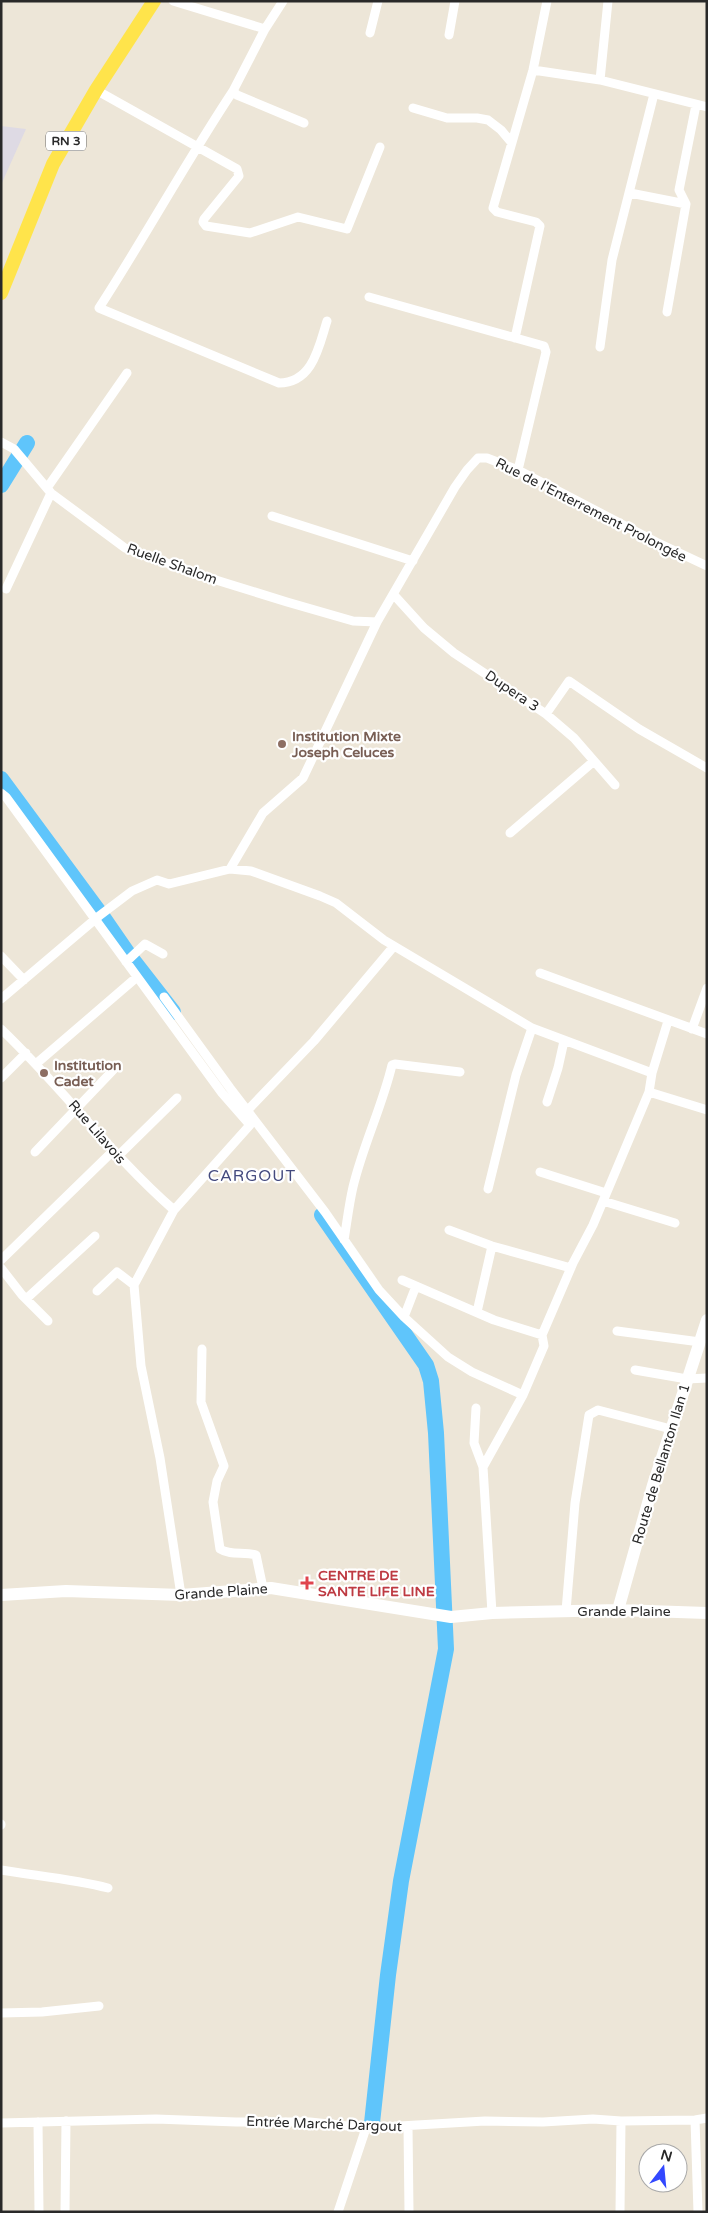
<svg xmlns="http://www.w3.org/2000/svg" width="708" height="2213" viewBox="0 0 708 2213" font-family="'Varela Round',sans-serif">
	<rect width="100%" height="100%" fill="#ede6d8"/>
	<!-- industrial -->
	<path fill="#dedae4" d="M1,126L26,129L1,185Z"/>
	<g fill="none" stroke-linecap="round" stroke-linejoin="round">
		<!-- river -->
		<path stroke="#5fc5fb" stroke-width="16" d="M1,485L27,443
			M1,779L102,916L131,958L173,1012
			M322,1215L426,1365L431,1381L436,1433L446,1649L401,1881L388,1975L372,2123"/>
		<!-- street -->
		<path stroke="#fff" stroke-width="9" d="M173,1L265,29L283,1
			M608,1L600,80L707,107
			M265,29L233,91L237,95L304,123
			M370,33L378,1
			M449,35L455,1
			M533,70L600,80
			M96,90L237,169L239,176L204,219L203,222L206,226L250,233L298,217L347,229L380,147
			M233,91C186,162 145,237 99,308L279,383C313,383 319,346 327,321
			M413,108L447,118H477L488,120L501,130L512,143
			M630,193L686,204L667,312
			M686,204L679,190L696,105
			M369,297L544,346L546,352L518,470
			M515,338L540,226L536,222L497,212L493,208L533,70L547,1
			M600,347L612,260L654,94
			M1,442L14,449L51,493L125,548L203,576L287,602L353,621L377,622
			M47,488L127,373
			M272,516L413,561
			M6,589L51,493
			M394,595L424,628L454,653L546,714L569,681L639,729L707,768
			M546,714L574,738L615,785
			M1,793L6,797L222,1093L250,1125L174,1210L134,1285L141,1366L160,1458L181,1595
			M510,833L594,761
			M230,869L263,813L303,778L377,622L455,487L467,470L478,458H487L518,470L656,542L707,566
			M1,956L24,980
			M126,962L145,944L163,954
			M540,973L707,1034
			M164,997L230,1088L325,1212L379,1290L404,1317L448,1357L472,1372L523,1395
			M1,999L99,916L132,891L157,880L169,884L230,869L251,871L320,896L336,903L384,940L532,1028L652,1073L649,1092L707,1110
			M1,1029C62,1087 111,1155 174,1210
			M692,1029L707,988
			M37,1063L137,977
			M652,1073L668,1021
			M1,1078L26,1053
			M547,1102L558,1068L564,1041
			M245,1113L314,1041L394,946
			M35,1152L118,1065
			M118,1156L177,1098
			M540,1172L606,1193
			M488,1189L516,1075L532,1028
			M603,1201L675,1223
			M449,1230L492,1246L571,1268
			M344,1240C347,1222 349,1204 353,1187C363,1145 382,1107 392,1065L395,1064L460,1072
			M1,1260L113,1151
			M1,1268L22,1295L48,1321
			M402,1280L494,1320L542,1335
			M97,1291L117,1272L134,1285
			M26,1299L95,1236
			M477,1312L492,1246
			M404,1317L416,1286
			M617,1331L700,1342
			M202,1349L201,1402L224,1466L217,1481L213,1502L220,1549C231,1556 244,1551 256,1555L263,1588
			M635,1370L687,1379L707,1378
			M476,1408L474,1443L483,1467
			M566,1611L575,1503L589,1415L598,1410L671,1429
			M492,1613L483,1467L523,1395L544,1346L542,1335L573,1263L593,1225L649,1092
			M1,1825V1824
			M1,1870C37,1876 73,1879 108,1888
			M1,2013L42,2012L99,2006
			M695,2120L698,2212
			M38,2122L39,2212
			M1,2123L156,2119L236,2122H310L366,2128L485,2121L543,2122L593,2119L621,2121L695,2120L707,2118
			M408,2127L409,2212
			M65,2212L66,2121
			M338,2212L366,2128
			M620,2212L621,2121"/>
		<!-- secondary -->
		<path stroke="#fff" stroke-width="12" d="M1,1595L66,1591L181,1595L271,1588L451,1617L492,1613L618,1610L707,1613
			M618,1610L653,1485L707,1320"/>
		<!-- primary -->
		<path stroke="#ffe44b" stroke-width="14" d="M1,293L53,164L96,90L154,1"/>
	</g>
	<!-- markers -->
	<g fill="#8d6e63" stroke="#fff" stroke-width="2">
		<circle cx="282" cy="744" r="5"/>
		<circle cx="44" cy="1073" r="5"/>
	</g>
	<path fill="#e0444e" stroke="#fff" stroke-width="2" d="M304.5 1575.5h5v5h5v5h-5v5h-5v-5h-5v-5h5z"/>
	<g text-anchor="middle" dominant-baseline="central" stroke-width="4.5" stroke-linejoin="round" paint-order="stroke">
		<!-- shield labels -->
		<rect fill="#fff" stroke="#696969" stroke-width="1" x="46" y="131.5" width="40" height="19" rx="4"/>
		<g font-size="12" font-weight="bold" fill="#292929">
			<text x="66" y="141">RN 3</text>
		</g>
		<!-- street labels -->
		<g font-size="14" fill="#292929" stroke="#fff">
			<text transform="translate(591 510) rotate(27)">Rue de l'Enterrement Prolongée</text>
			<text transform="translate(172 564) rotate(20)">Ruelle Shalom</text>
			<text transform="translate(512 691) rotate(34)">Dupera 3</text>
			<text transform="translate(97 1132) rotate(49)">Rue Lilavois</text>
			<text transform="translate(661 1464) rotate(-73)">Route de Bellanton Ilan 1</text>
			<text transform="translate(221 1592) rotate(-4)">Grande Plaine</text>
			<text x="624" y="1611">Grande Plaine</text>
			<text transform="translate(324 2124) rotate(2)">Entrée Marché Dargout</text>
		</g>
		<!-- education labels -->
		<g font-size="14" font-weight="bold" fill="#785e54" stroke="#fff" text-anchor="start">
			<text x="292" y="736">Institution Mixte<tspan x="292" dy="16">Joseph Celuces</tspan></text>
			<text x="54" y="1065">Institution<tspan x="54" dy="16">Cadet</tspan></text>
		</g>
		<!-- health labels -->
		<g font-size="14" font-weight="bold" fill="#be3a42" stroke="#fff" text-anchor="start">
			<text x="318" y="1575">CENTRE DE<tspan x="318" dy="16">SANTE LIFE LINE</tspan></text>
		</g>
		<!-- quarter labels -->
		<g font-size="16" letter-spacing="1" fill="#444a7e" stroke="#fff">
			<text x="252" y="1176">CARGOUT</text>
		</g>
	</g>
	<!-- border -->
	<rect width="708" height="2213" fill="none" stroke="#292929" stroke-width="5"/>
	<!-- north arrow -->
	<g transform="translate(663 2168) rotate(16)"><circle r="24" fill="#ffffff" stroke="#a9a9a9"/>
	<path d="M0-4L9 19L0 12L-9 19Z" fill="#3348ff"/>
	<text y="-8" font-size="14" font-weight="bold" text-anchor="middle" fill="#292929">N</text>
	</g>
</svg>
